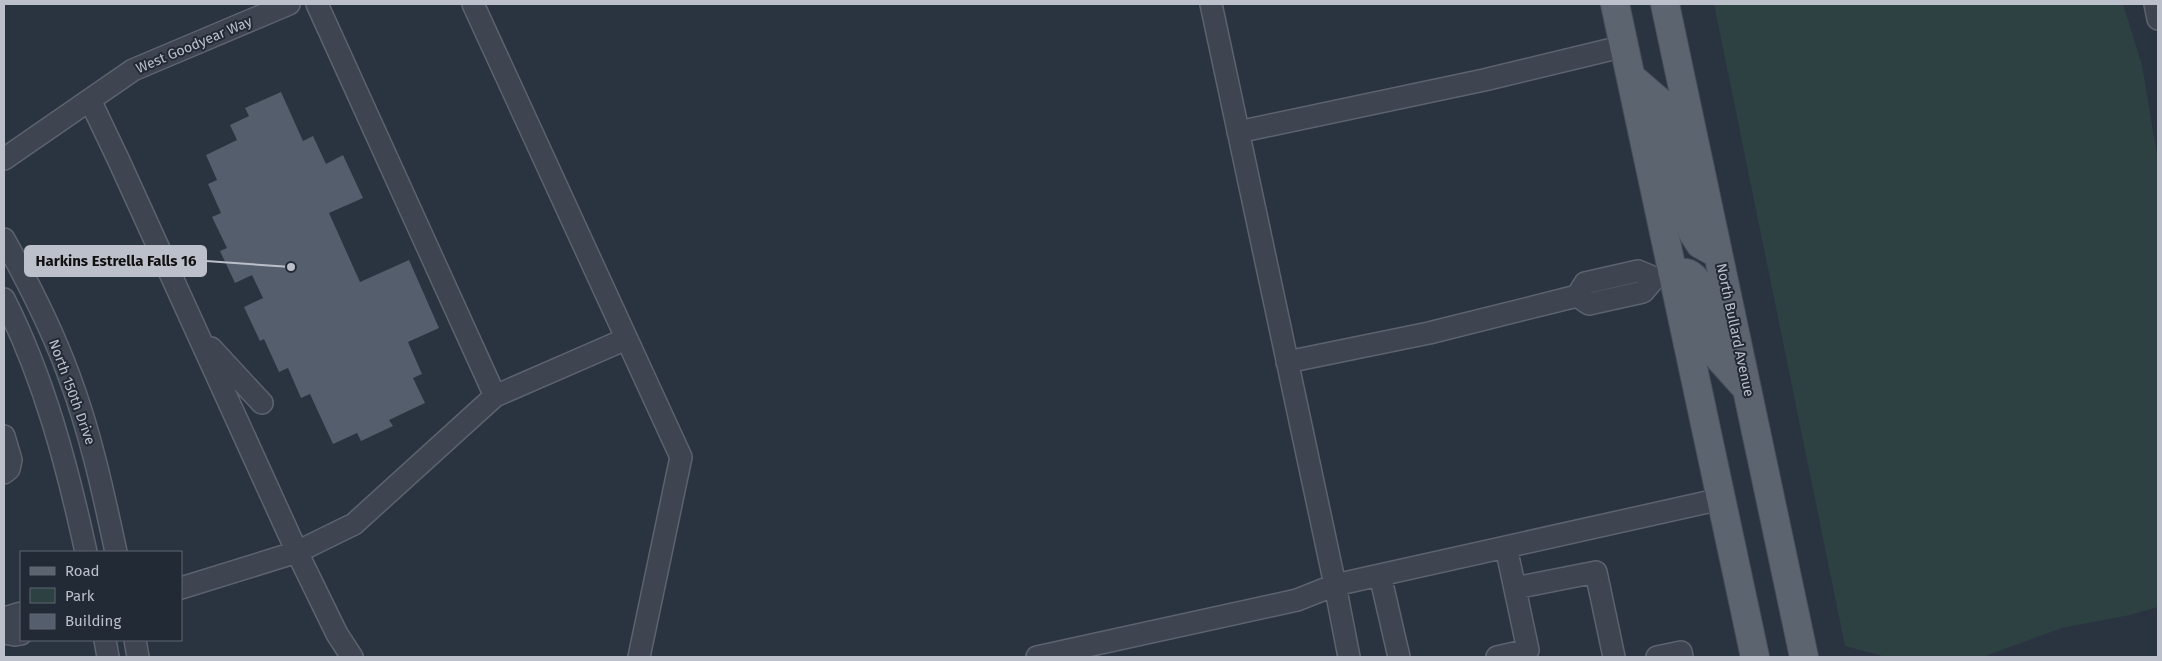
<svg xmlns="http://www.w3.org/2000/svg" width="2162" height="661" viewBox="0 0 2162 661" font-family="'Fira Sans',sans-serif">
	<rect width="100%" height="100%" fill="#2a3340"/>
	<!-- green -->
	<path fill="#2d4042" d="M1714,4H2123L2142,65L2158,161V607L2130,615L2062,628L1983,657H1886L1845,646Z"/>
	<!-- building -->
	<path fill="#555e6d" d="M281,92L303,141L313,136L326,164L343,155L363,198L329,213L360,282L409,260L439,328L408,342L422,374L413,378L425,403L389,420L393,426L361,441L357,433L333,444L310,394L301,398L288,368L279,372L264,339L260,341L244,307L263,298L252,275L235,283L220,251L227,248L212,217L221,213L208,184L217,180L206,155L237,140L230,125L249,116L245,108Z"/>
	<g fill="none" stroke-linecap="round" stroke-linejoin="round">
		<!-- minor casing -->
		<g stroke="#5c636e" stroke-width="24">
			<path id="minor" d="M317,4L495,396
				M473,4L681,457L639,657
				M1211,4L1335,585L1721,499
				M2155,4L2158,19
				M90,100L119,161L297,552L337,634L352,657
				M1238,132L1484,80L1625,46
				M4,159L133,70L289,4
				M4,239C28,282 51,327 68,373C90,431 103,491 116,552
				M1577,296L1589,304L1643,292L1655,278
				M4,299C44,378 67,465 86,552
				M211,348L262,403
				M1287,362L1429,333L1577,296L1585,283L1638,271L1655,278L1673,274
				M4,436L11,460L9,469L4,473
				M1380,575L1399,657
				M181,588L297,552L354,524L495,396L626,339
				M1515,588L1596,572L1614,657
				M4,618L21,613
				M4,633L15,635L21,634
				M105,640L108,657
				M135,640L138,657
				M1037,657L1297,600L1335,585L1349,657
				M1497,657L1528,650L1506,547
				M1657,657L1681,652L1682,657"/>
		</g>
		<!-- major casing -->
		<g stroke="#474e5a" stroke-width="30">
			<path id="major" d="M1615,4L1755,657
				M1665,4L1804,657
				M1631,77L1660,102L1693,233L1700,244L1718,254
				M1673,274C1684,272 1689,271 1696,280L1719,358L1746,388"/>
		</g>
		<!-- minor -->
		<use href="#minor" stroke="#3e4550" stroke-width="21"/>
		<!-- major -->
		<use href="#major" stroke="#5c6470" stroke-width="28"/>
	</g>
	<g text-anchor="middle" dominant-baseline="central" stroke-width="4" stroke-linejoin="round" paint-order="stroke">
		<!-- street labels -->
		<g font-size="14" fill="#bbc0ca" stroke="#222a36">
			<text transform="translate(194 45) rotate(-23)">West Goodyear Way</text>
			<text transform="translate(1735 330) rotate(78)">North Bullard Avenue</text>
			<text transform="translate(72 392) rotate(70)">North 150th Drive</text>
		</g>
	</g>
	<!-- callouts -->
	<path fill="none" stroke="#bbc0ca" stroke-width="2" d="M291 267L206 261"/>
	<circle fill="#bbc0ca" stroke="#222a36" stroke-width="2" cx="291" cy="267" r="5"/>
	<rect fill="#bbc0ca" stroke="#bbc0ca" stroke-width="2" x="25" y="246" width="181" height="30" rx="5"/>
	<g font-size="15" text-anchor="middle" font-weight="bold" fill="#111">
		<text x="116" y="266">Harkins Estrella Falls 16</text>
	</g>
	<!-- border -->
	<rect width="2162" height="661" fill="none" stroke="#bbc0ca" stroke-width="10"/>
	<!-- legend -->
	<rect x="20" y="551" width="162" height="90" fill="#222a36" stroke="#5f6671"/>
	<rect x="30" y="567" width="25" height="8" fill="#5c6470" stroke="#5f6671"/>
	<text x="65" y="576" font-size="15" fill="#bbc0ca">Road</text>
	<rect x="30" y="588" width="25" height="15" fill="#2d4042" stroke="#5f6671"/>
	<text x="65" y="601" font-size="15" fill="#bbc0ca">Park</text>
	<rect x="30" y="614" width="25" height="15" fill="#555e6d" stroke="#5f6671"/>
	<text x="65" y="626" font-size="15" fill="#bbc0ca">Building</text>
</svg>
